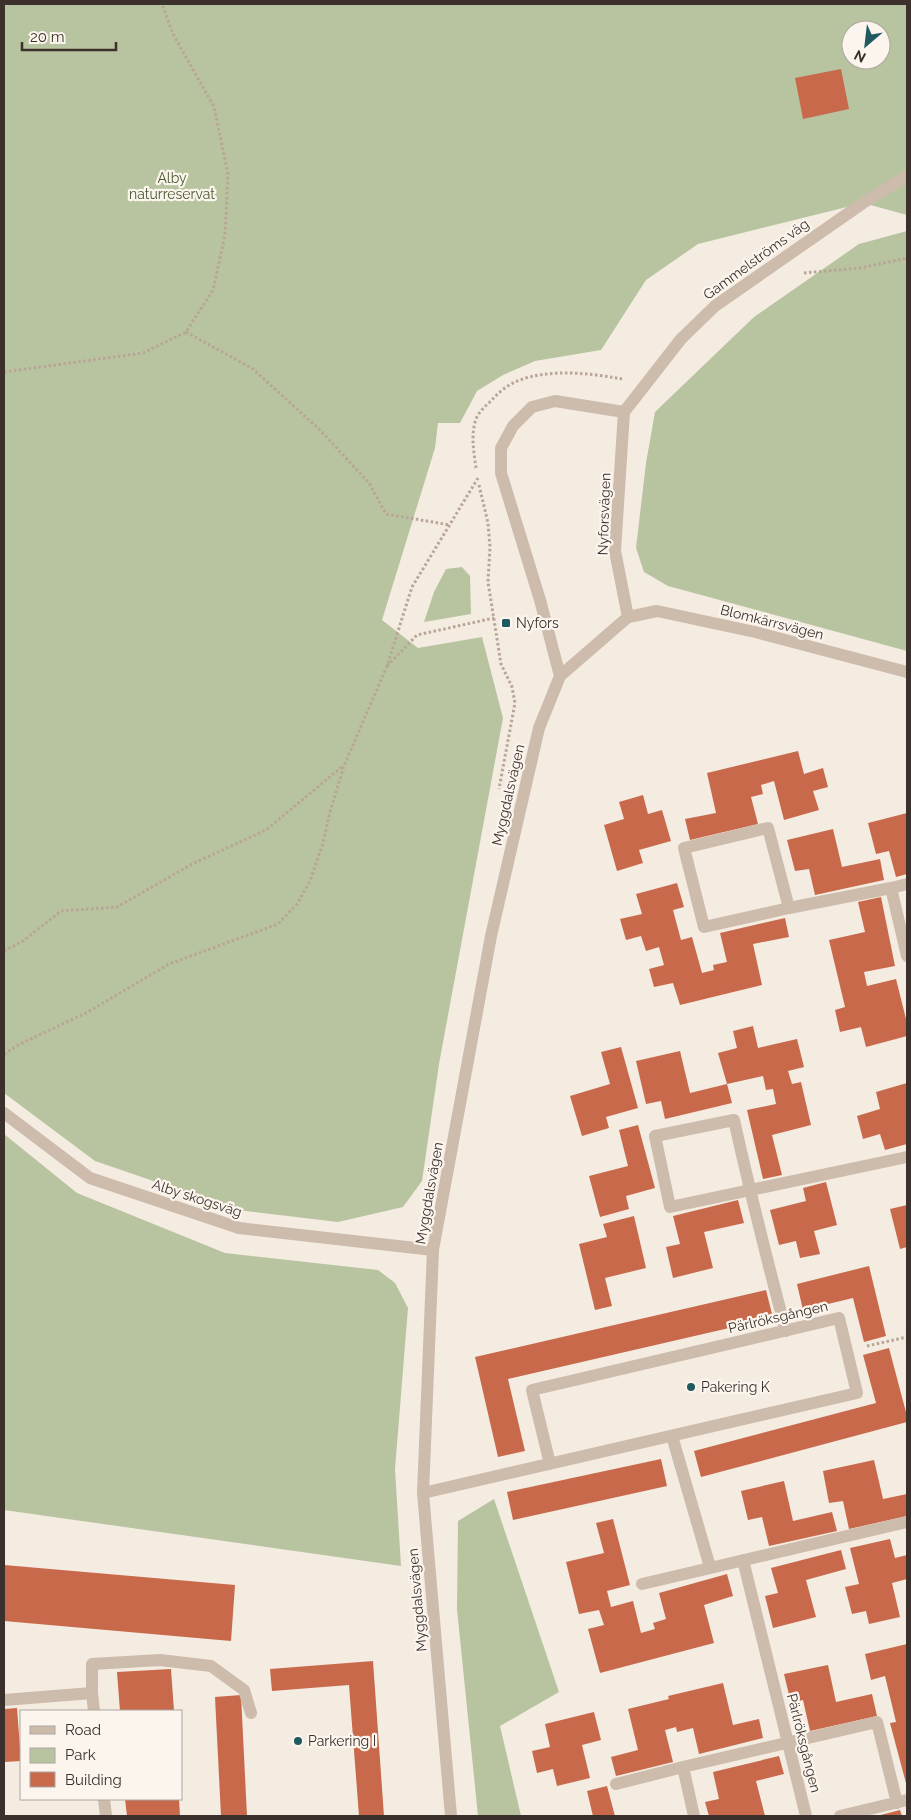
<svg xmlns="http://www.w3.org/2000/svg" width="911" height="1820" viewBox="0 0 911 1820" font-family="Raleway,sans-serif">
	<rect width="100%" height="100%" fill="#f4ebe1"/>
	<!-- green -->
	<path fill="#b8c4a0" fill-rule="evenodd" d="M4,4H907V215L863,203L698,244L646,280L601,350L535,361L503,375L477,391L460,423H438L435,448L382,620L418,648L482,637L503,718L439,1064L422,1181L403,1207L338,1222L238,1210L95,1161L4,1093ZM851,30H881V60H851Z
		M907,231V651L668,586L644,572L636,548L646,463L655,412L754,317L859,244Z
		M462,567L470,576L471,614L424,622L434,592L446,569Z
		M4,1134L77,1193L225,1253L378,1270L395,1283L408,1308L395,1469L401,1566L4,1510Z
		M494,1499L559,1692L500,1726L521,1816H478L457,1609L458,1521Z"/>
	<!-- building -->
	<path fill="#c8694b" d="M841,69L849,109L803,119L795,78Z
		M798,751L804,774L823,768L828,787L813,791L819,810L784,820L774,781L761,785L763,794L751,797L758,824L690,840L685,819L716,813L707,773Z
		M643,795L648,814L662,810L671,841L639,850L643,863L617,871L604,825L624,819L619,802Z
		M907,813V874L896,877L889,851L876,854L868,823Z
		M833,829L842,867L880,859L884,880L815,895L809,869L795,871L787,840Z
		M677,883L684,907L673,910L681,940L692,937L702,973L714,970L713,965L727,962L720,933L785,918L789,937L753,944L762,985L680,1005L673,983L654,987L649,969L664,965L659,947L646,951L641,936L626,940L620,919L642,914L636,894Z
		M881,897L895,966L864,972L867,986L896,979L907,1023V1036L866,1047L861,1027L840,1032L835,1010L845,1007L829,940L865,932L858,902Z
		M753,1026L758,1048L797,1039L804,1067L788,1071L792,1084L801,1082L811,1125L772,1135L782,1175L763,1179L747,1110L776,1104L773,1089L766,1090L763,1076L727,1084L718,1053L737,1048L733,1031Z
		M621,1047L638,1108L606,1117L609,1128L582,1136L570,1096L610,1084L601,1052Z
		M680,1051L690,1093L727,1084L732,1103L665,1119L661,1101L646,1104L636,1061Z
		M907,1083V1144L885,1150L880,1134L863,1139L857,1116L880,1109L876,1092Z
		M638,1125L655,1188L626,1196L629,1209L600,1217L589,1176L628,1166L619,1130Z
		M826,1182L837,1225L814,1231L820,1254L800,1258L796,1241L779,1245L770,1210L806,1201L803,1188Z
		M738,1200L744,1223L704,1232L713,1268L673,1278L666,1247L680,1244L673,1216Z
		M907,1205V1247L900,1249L890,1209Z
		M634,1216L646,1268L605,1278L612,1306L595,1310L579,1244L607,1237L603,1224Z
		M869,1266L886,1336L864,1342L853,1298L803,1310L797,1284Z
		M766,1290L773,1318L508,1379L525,1451L498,1457L475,1357Z
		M889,1348L907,1416V1422L701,1477L694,1451L876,1403L863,1355Z
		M661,1459L667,1486L513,1520L507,1492Z
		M874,1460L883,1499L907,1494V1516L849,1529L843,1501L829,1503L823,1471Z
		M784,1481L793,1521L832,1512L837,1531L769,1546L762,1517L748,1520L741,1491Z
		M613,1519L630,1585L607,1591L611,1607L633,1601L641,1633L655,1629L653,1623L666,1619L659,1593L727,1574L733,1596L704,1605L714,1643L600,1673L588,1629L604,1625L599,1610L579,1614L566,1562L604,1553L596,1523Z
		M890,1539L895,1558L907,1555V1579L892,1583L900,1617L869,1624L866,1611L852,1614L845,1587L859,1584L850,1548Z
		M841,1550L846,1569L806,1580L816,1617L773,1628L765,1596L778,1593L771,1568Z
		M4,1565L235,1585L231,1641L4,1621Z
		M907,1644V1787L890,1723L896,1722L885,1676L871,1680L865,1654Z
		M373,1661L384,1816H359L349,1685L272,1691L270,1669Z
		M828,1665L836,1702L872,1694L877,1716L810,1731L803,1700L791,1703L784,1674Z
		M171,1669L174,1711H120L117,1672Z
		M723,1683L733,1725L759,1719L763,1738L699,1754L693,1728L677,1732L676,1727L665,1730L673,1762L616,1776L611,1757L638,1750L628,1709L669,1699L668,1696Z
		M241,1695L247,1816H221L215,1697Z
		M17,1708L21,1761L4,1762V1709Z
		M594,1712L601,1740L582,1745L590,1778L557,1786L553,1769L537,1773L532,1751L550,1747L545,1724Z
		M779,1756L784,1774L756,1781L765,1816H709L705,1802L719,1799L713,1772Z
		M607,1786L615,1816H593L587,1791Z
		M125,1799H179L180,1816H127Z
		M900,1810L902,1816H877Z"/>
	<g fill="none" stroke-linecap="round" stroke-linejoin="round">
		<!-- path -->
		<path stroke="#b9a596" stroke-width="3" stroke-dasharray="2.5 2.5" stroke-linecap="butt" d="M804,273L860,268L907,258
			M186,332L253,369L321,431L369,483L386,514L450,525
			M4,372L143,353L186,332L213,290L225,235L228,174L214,107L173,34L162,4
			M476,468C474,453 471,438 475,422C477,414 484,407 491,401C497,394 506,386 515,382C547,368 589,373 622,379
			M479,485L488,523L490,547L488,582L501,664L512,687L515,703L499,789
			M387,666L417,635L494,618
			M4,951L23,941L61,911L117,907L194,863L266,830L343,766
			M4,1054L20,1044L86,1013L169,964L278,924L297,904L310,881L323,843L330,812L344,766L387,666L412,587L478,478
			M867,1346L907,1337"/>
		<!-- service -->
		<path stroke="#cdbbac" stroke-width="12" d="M560,676L540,600L501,473V448L513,426L532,407L555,401L624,412
			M891,888L907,884
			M789,908L768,828L684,848L704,927L789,908L891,888L907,956
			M786,1331C767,1261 750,1191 734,1120L655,1136L670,1207L907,1157
			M672,1436L710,1567
			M743,1560L806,1816
			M642,1584L907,1522
			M92,1693V1664L160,1660L211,1666L244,1690L251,1713
			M4,1700L92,1693L94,1711
			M683,1767L694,1816
			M616,1784L683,1767L877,1722L897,1803
			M104,1799L106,1816
			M840,1816L907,1800"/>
		<!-- minor -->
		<path stroke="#cdbbac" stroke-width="12" d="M907,176L863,203L715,306L681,339L624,412L615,551L628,617L657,611L755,632L907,672
			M4,1113L90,1178L239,1228L433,1250
			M423,1493L857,1393L839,1318L532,1390L550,1464"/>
		<!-- tertiary -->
		<path stroke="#cdbbac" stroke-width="12" d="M451,1816L423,1493L433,1250L491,936L539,728L560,676L628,617"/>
	</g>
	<!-- markers -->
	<g fill="#1f5a5e" stroke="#fbf5ee" stroke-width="2">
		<rect x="501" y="618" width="10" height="10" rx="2.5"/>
		<circle cx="691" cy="1387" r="5"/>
		<circle cx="298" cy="1741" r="5"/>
	</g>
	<g text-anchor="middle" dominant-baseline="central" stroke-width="4.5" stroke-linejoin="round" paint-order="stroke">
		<!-- park labels -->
		<g font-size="14" fill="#4a5a2e" stroke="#fbf5ee">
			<text x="172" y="178">Alby<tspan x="172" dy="16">naturreservat</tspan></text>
		</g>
		<!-- street labels -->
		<g font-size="14" fill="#3b302b" stroke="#fbf5ee">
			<text transform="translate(756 259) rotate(-36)">Gammelströms väg</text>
			<text transform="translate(604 514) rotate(-88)">Nyforsvägen</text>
			<text transform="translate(772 622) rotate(14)">Blomkärrsvägen</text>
			<text transform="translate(508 795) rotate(-77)">Myggdalsvägen</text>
			<text transform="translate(429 1193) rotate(-80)">Myggdalsvägen</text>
			<text transform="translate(197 1198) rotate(18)">Alby skogsväg</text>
			<text transform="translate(778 1317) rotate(-13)">Pärlröksgången</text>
			<text transform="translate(417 1600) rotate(-95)">Myggdalsvägen</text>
			<text transform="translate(804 1743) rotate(76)">Pärlröksgången</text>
		</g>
		<!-- poi labels -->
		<g font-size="14" fill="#3b302b" stroke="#fbf5ee" text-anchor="start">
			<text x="516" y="623">Nyfors</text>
			<text x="701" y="1387">Pakering K</text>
			<text x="308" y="1741">Parkering I</text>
		</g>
	</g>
	<!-- border -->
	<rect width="911" height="1820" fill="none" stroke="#3b302b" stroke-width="10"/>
	<!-- legend -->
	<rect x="20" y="1710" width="162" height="90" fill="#fbf5ee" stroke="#aea6a0"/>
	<rect x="30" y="1726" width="25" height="8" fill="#cdbbac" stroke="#aea6a0"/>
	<text x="65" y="1735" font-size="15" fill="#3b302b">Road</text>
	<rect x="30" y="1748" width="25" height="15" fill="#b8c4a0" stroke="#aea6a0"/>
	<text x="65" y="1760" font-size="15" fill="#3b302b">Park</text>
	<rect x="30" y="1772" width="25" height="15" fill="#c8694b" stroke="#aea6a0"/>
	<text x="65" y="1785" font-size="15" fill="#3b302b">Building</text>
	<!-- north arrow -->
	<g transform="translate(866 45) rotate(208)"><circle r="24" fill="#fbf5ee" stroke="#aea6a0"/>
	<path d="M0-4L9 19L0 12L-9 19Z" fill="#1f5a5e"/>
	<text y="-8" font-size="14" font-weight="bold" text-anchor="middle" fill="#3b302b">N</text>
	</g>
	<!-- scale -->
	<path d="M22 42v8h94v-8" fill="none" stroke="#3b302b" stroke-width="2.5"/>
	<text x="30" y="42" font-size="15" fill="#3b302b" stroke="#fbf5ee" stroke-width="4" paint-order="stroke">20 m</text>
</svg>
